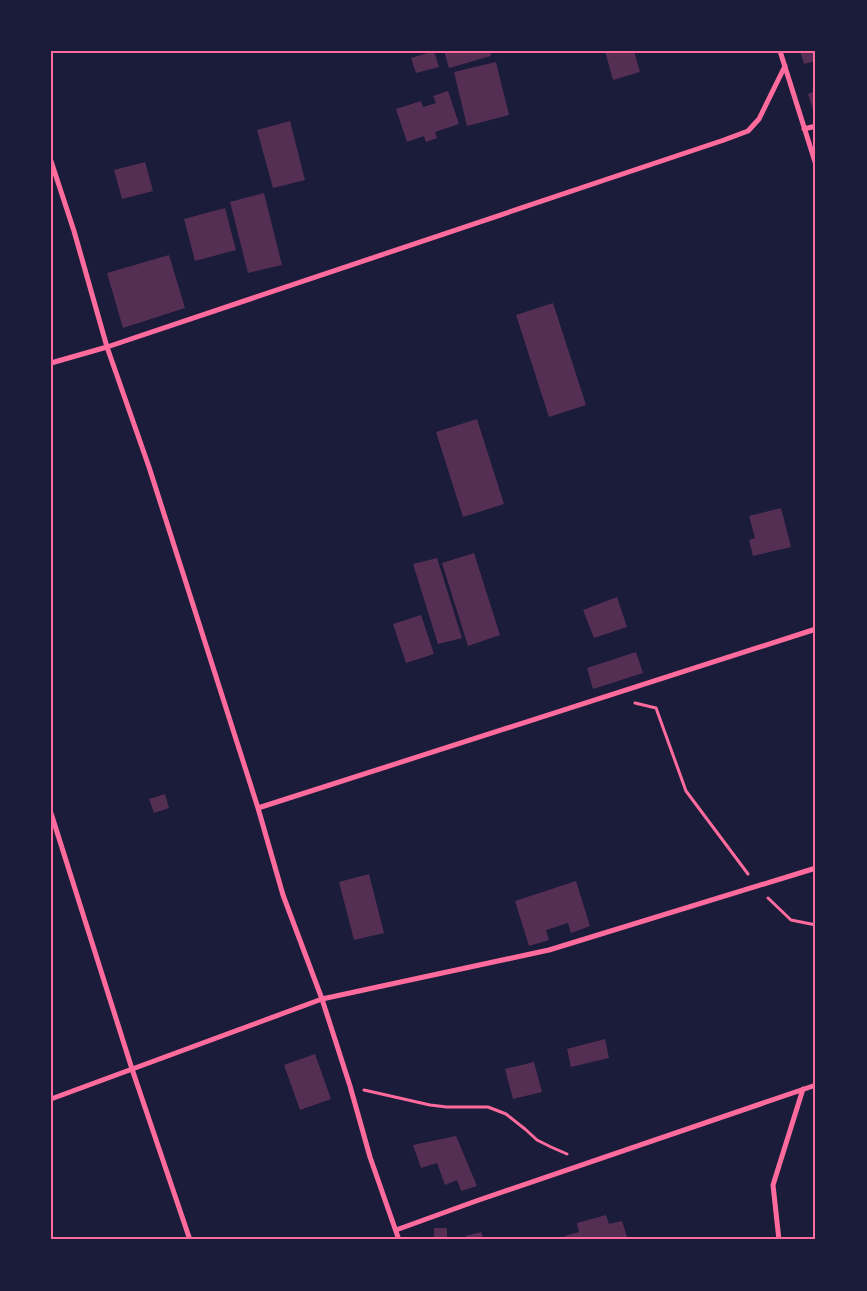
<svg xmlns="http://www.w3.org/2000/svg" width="867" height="1291" viewBox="0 0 867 1291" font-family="'Public Sans',sans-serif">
	<rect width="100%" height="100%" fill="#1b1b3a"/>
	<!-- building -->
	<path fill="#542f53" d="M434,51L439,67L416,73L411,58Z
		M444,51H490L491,56L449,68Z
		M605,51H634L640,72L613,80Z
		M800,51H816V61L804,64Z
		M496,62L509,115L467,126L454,72Z
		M448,91L459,124L435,132L437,138L426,142L424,136L407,142L396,109L421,101L423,107L436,103L433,96Z
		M816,91V109L813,110L808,94Z
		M290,121L305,180L273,188L257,130Z
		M145,162L153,191L122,199L114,170Z
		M264,193L282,265L248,273L230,202Z
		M225,208L236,250L195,261L184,219Z
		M169,255L185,308L123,328L107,273Z
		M553,303L586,405L549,417L516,315Z
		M477,419L504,504L463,517L436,432Z
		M781,508L791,547L753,556L749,540L755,538L749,516Z
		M474,553L500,635L468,646L442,563Z
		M437,558L462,638L438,644L413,564Z
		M617,597L627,627L594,638L583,610Z
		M421,615L434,654L406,663L393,624Z
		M636,652L643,673L593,689L587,668Z
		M165,794L169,808L154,813L149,799Z
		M369,874L384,933L354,940L339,882Z
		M576,881L590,926L571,933L568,923L546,930L549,940L529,946L515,901Z
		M605,1039L609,1058L571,1067L567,1049Z
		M315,1054L331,1099L300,1110L284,1065Z
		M534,1062L542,1092L513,1099L505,1069Z
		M456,1136L477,1186L461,1191L457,1180L445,1185L437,1163L421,1168L413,1145Z
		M606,1215L609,1224L622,1221L628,1240H566L565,1236L579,1232L577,1223Z
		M434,1228H447V1240H434Z
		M481,1232L484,1240H467L466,1236Z"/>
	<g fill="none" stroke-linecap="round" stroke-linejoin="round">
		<!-- path -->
		<path stroke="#ff6b9d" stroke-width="3" d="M635,703L656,708L686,791L748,874
			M768,898L791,920L816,925
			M364,1090L430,1105L447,1107H488L506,1114L525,1129L537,1140L551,1147L567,1154"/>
		<!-- minor -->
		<path stroke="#ff6b9d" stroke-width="5" d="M780,51L816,165
			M804,129L816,126
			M51,161L74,231L107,347L149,467L258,808L283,895L322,999L350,1086L370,1157L399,1240
			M51,363L107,347L724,140L748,131L759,119L785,66
			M258,808L816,629
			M51,813L132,1069L190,1240
			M51,1099L322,999L549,950L816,868
			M396,1230L476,1201L816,1085
			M779,1240L773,1185L803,1089"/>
	</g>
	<!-- border -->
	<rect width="867" height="1291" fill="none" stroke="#1b1b3a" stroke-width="105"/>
	<rect x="52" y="52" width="762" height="1186" fill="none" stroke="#ff6b9d" stroke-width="2"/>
</svg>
